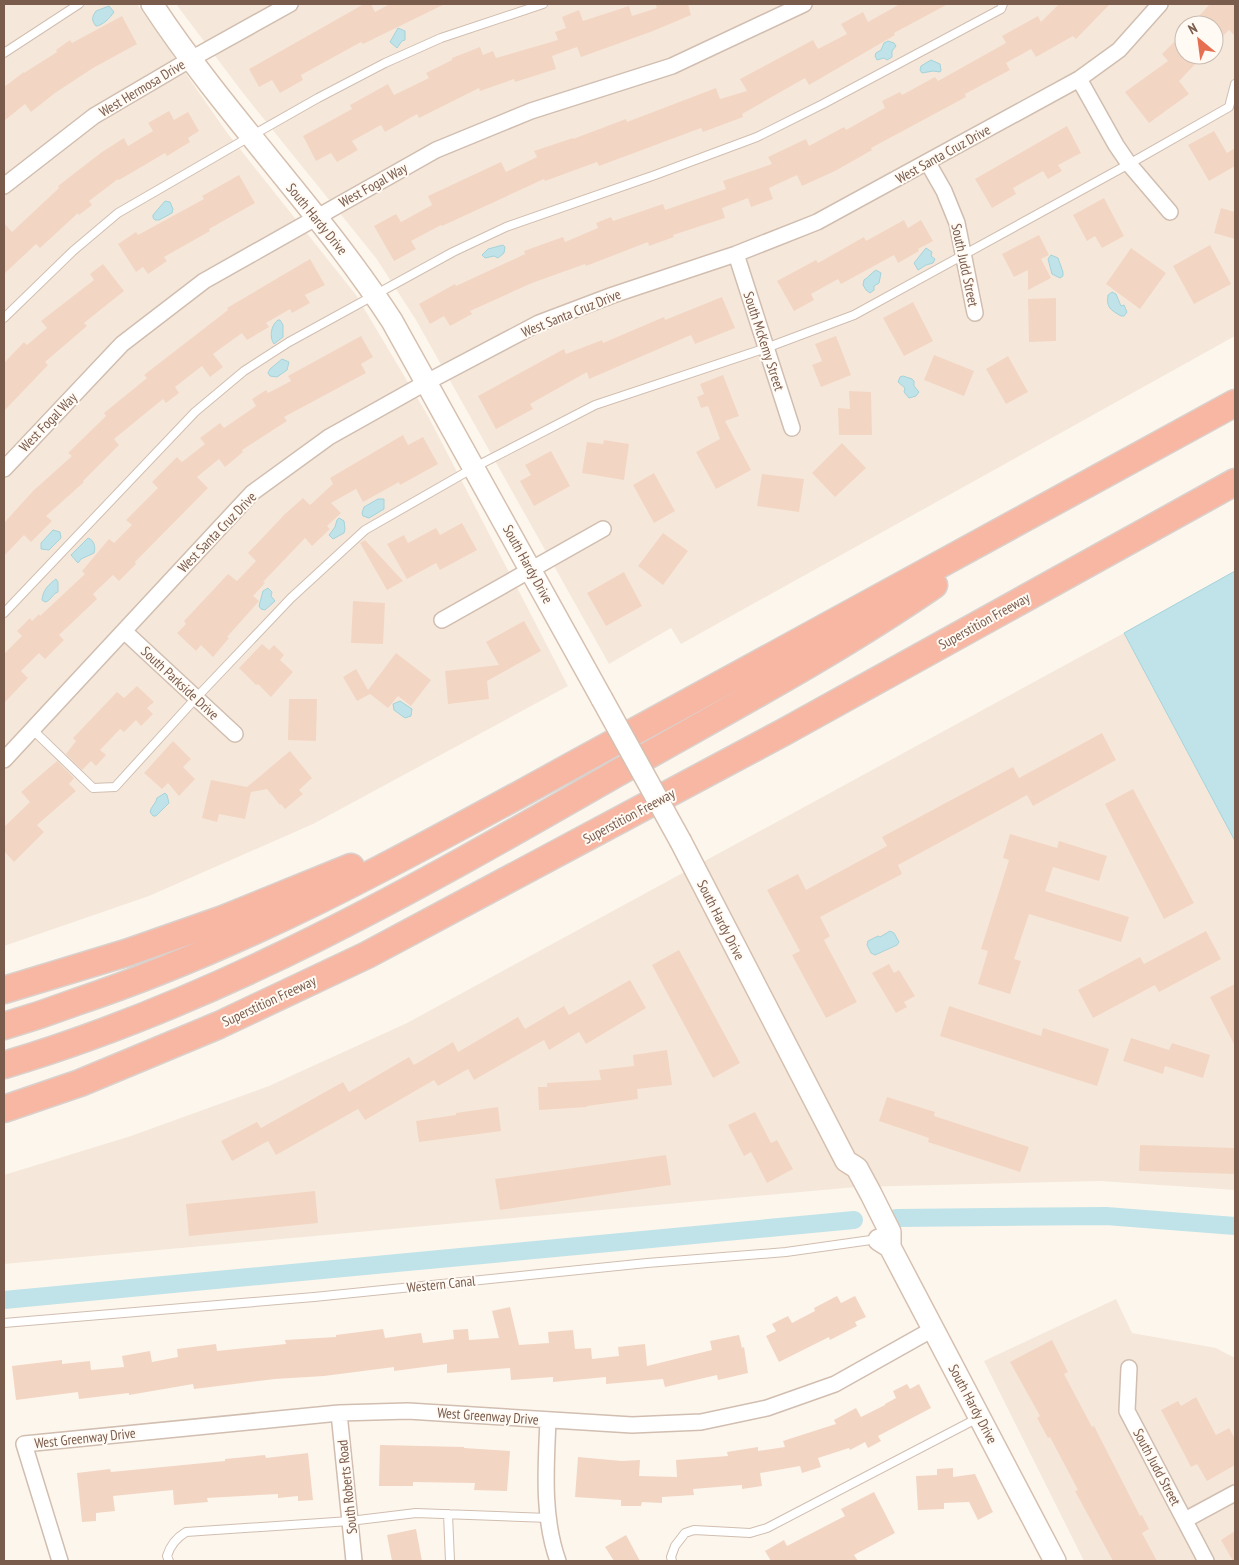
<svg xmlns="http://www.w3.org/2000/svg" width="1239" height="1565" viewBox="0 0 1239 1565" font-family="'PT Sans Narrow',sans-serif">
	<rect width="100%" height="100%" fill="#fdf6ec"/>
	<!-- residential -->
	<path fill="#f5e8da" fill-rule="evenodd" d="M4,4H137L228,134L356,295L428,416L568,686L313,824L149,896L4,946Z
		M176,4H1235V336L681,644L671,628L609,664L416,320L376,258L243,93ZM1184,25H1214V55H1184Z
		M1124,633L1235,841V1190L1100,1181L856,1187L4,1264V1175L131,1136L269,1086L407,1023Z
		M1116,1299L1132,1333L1216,1348L1235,1358V1561H1084L984,1361Z"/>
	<!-- water -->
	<path fill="#bfe3e8" stroke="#a5d3da" d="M109,6L114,12C111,17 102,26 96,26C91,20 92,17 96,11Z
		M398,28L405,31V40L402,41L397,48L390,42Z
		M888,41L894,43L896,46L892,51V57L887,60L884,58L877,60L875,56L876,53L881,50L884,43Z
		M931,60L940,64L941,70L940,72L933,71L922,73L920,70L921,66Z
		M165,201L170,202L173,209L172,213L159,220H155L153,218V215Z
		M503,245L505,247L504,253L498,258L494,256L485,258L482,255L488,249Z
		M926,248L932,252L931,256L935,259L933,263L926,265L918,270L914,263Z
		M1051,255L1058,258L1063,272V276L1060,278L1052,274L1048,259Z
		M876,270L881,273L879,283L874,286V290L870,293L866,290L863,285L864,280C869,277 871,273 876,270Z
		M1112,292L1116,294L1121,306L1124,305L1127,312L1124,316H1121C1111,310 1106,308 1108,295Z
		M278,320H280L283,325V337L274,344C269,337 271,325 278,320Z
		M282,359L289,362L287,370L277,377L270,376L268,373L270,369Z
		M903,376L912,379L914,381V386L919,392L916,396L909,398L904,392L905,388L898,382L900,377Z
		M378,499H384V509L369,518L363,516L362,513L364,507Z
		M339,518L344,521L345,529L344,533L333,539L329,535L335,527L337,520Z
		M53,530L60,532L61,538L49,550L41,549V543Z
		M88,538C94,540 96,547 94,553L81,559L78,563L71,555Z
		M1235,571V841L1124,633Z
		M56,579L58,582V592C52,594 51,601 45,602L42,600C43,590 48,585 56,579Z
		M268,588L272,592L271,596L275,601L265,610L261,609L259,606L263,591Z
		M400,701L412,709L411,716L405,718L394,710L393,704Z
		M165,793L167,795L169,803L156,816H153L150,812C151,806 156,804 157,798Z
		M890,931L894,933L899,942L897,945L875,955L871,953L867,945L868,941L878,936L880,937Z"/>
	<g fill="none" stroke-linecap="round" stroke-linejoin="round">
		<!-- canal -->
		<path stroke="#bfe3e8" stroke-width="18" d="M896,1218L1106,1216L1235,1226
			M4,1300L854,1220"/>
	</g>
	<!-- building -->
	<path fill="#f3d5c3" d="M364,4H371L375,12L390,4H445L363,44L361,42L301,75L303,80L280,93L272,80L259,87L249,69Z
		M655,4H688L691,15L653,31L581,57L577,47L552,56L556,69L515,82L514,79L480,91L479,88L419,118L417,114L385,132L381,125L352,141L358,150L337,162L331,153L316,161L303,136L352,109L350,105L388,84L394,95L429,78L426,73L452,60V58L480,47L483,55L493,51L496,58L558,40L555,32L566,28L562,17L579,10L583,21L629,6L632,16L657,8Z
		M900,4H948L894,33L895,35L809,85L805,78L742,114L743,117L703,132L701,128L599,166L597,162L545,181L544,179L442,226L441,225L411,241L416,249L394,261L374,226L396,214L401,222L432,205L428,196L501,162L506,172L537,157L534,151L573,138V139L626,119L627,122L716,88L720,99L747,91L740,79L813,40L818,49L847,34L841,24L863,12L868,22Z
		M1059,4H1110L1076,39L1073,36L1036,57L1031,49L1006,63L1010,70L965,94L966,97L871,148L872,150L835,171L802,186L797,175L769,188L773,199L751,207L748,198L722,208L725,218L673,235L674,237L649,246L648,242L586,266L585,264L532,283L470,311L472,314L450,326L444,316L430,324L419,304L455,284L456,286L525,254L524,251L563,237L565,242L598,228L596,223L611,217L613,221L663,204L665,210L726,189L723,181L772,164L768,157L806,139L809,146L844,127L846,130L885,108L882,101L900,92L902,95L935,77L938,81L1006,43L1002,36L1038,16L1041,22Z
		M1210,4H1235V36L1229,30L1222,37L1214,29V25H1191Z
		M122,16L137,44L93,68L55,93L31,112L25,104L4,121V87L24,72V73L57,52L56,50L70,40L72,43Z
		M1184,32V55H1204L1179,81L1189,94L1149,123L1125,92L1168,61L1162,54Z
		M169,111L174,120L188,112L199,131L188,138L190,142L167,156L165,153L119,180L118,179L89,201L92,205L79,215L78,213L40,248L36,244L4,274V223L12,232L59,188L58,186L102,152L124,138L128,146L153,131L148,123Z
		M1067,126L1081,153L1058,165L1062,171L1048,179L1043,171L1013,188L1016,194L992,208L975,179Z
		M1214,131L1227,153L1235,148V166L1209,181L1188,145Z
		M239,175L255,203L209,229L210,231L164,257L167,261L148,274L143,267L136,272L118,244L136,232L138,235L204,199L202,196Z
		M1104,198L1124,236L1102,248L1095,236L1087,241L1073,215Z
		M1221,208L1235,212V239L1214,233Z
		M904,220L908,228L921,220L933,241L918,249L919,251L898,263L894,255L841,284L838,279L811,294L814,300L794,311L777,281L816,260L818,263L864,237L866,241Z
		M1039,235L1049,255L1041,259L1051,278L1028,290V270L1014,277L1002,254Z
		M1210,245L1231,284L1194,304L1173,266Z
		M1131,248L1166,273L1140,309L1106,284Z
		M310,259L325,285L305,295L310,303L292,313L290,309L266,323L269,327L247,340L242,333L213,354L223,367L210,377L202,366L175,387L179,393L166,403L163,399L114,439L119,445L83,481L84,482L46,516L52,521L31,542L24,535L4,556V523L33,491L72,456L68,453L106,416L104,413L147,378L144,375L228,310L227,308Z
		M103,264L124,291L84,323L87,326L45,362L48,365L4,411V363L24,342L27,345L47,328L41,321L94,280L90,274Z
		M722,297L735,328L695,344L691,335L589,379L587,372L530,404L533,409L496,429L478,396L564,349L566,354L602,340L603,343L664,317L665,320Z
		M1056,298V341L1029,342L1028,299Z
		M913,302L933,341L904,356L883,318Z
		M361,336L373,357L361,364L366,373L284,417L287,421L242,450L243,452L225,467L219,459L197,477L208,488L135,562L136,564L119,581L113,575L93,594L97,599L59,635L64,640L45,659L39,653L21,671L28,678L4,703V654L22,636L17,631L30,618L32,621L39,614L40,616L85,574L82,571L109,539L114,543L132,525L126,520L158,488L152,482L177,457L182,462L205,444L200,438L220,423L224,428L256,406L252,399L266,390L268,393L291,381L288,376Z
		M836,336L851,375L821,387L812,365L822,361L815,344Z
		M934,355L974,371L964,396L924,380Z
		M1008,356L1028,392L1006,404L986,369Z
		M723,375L739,416L725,421L751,470L716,489L696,452L720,439L708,406L701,408L697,397L704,394L700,384Z
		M849,391L871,392L872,435H839L838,408L850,409Z
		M403,435L408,445L423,437L438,464L400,485L399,482L363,502L356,489L331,503L341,513L327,526L330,529L312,546L305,538L263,582L265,583L253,596L259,601L227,637L229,638L213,657L201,645L196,651L177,633L186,624L184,621L228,574L237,581L256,561L248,553L284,515L303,498L310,505L333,484L330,478Z
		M604,440L629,444L624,480L582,473L587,442L603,444Z
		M842,443L866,468L835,497L812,473Z
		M551,451L570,486L534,506L520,481L531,475L525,465Z
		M654,473L675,511L654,523L633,485Z
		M762,474L804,479L799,512L757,506Z
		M462,523L477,550L440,570L436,563L407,579L387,544L404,535L408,543L436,528L440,535Z
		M663,533L688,551L663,585L638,566Z
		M365,540L403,581L387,590L360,543Z
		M624,572L642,606L606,626L587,593Z
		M353,601L385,603L383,644L351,643Z
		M524,621L541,651L487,681L489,699L448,704L445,671L499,665L486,642Z
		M262,644L269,650L274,645L284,655L280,660L293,672L271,697L258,684L256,685L239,668Z
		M396,653L431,680L411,706L398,696L388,708L370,694L357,701L343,677L356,669L368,690Z
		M137,686L154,702L147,708L153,714L141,726L136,720L124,732L120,729L100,750L106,755L96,766L91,761L82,770L66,754L76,741L73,738L117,692L124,698Z
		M289,699H317L316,741L288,740Z
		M1102,733L1116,760L1033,806L1027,795L898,865L902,874L820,917L830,936L824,940L857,1002L826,1018L792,955L800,951L767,890L798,874L806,890L887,846L882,837L1013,767L1019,778Z
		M173,741L191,759L183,767L195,779L179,796L168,783L162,789L144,773Z
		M290,751L312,778L299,790L303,794L285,809L281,804L280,805L267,789L251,792L245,819L219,814L217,822L202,818L211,780L247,787Z
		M57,761L74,778L69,784L76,791L37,825L44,832L14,862L4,851V827L30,802L21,792Z
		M1133,789L1194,903L1164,919L1105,804Z
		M1010,834L1057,848L1059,841L1107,856L1099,881L1053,867L1045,891L1129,917L1121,942L1029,914L1014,959L1021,961L1010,994L978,984L988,951L981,949L1009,860L1003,858Z
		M1206,931L1221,959L1159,992L1155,985L1093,1018L1078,990L1140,957L1144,964Z
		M679,950L740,1063L713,1078L652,965Z
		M889,964L894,973L899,970L915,996L904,1002L907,1007L896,1013L872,973Z
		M630,980L646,1008L586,1044L579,1032L549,1050L544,1040L474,1080L468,1069L438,1086L434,1080L365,1120L358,1109L276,1155L268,1141L232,1161L221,1141L257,1122L261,1128L343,1082L349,1092L409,1057L414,1065L453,1042L458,1052L518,1017L525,1029L564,1006L569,1015Z
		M1235,984V1046L1210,997Z
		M949,1006L1041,1036L1043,1028L1109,1049L1097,1086L940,1036Z
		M1131,1038L1169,1050L1172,1043L1210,1055L1203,1078L1165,1066L1163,1074L1123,1061Z
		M667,1050L672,1085L637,1089L638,1099L587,1106V1107L539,1110L538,1087H547V1083L601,1080L599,1070L634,1066L633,1055Z
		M887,1097L935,1112L934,1116L1029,1147L1020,1172L928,1142L929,1138L879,1121Z
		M498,1107L501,1131L419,1142L416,1121L456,1115V1113Z
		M755,1112L771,1143L777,1140L793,1169L767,1183L751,1152L744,1156L728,1125Z
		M1140,1145L1235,1148V1174L1139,1171Z
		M666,1155L671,1185L500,1210L495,1179Z
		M315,1191L318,1223L189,1236L186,1204Z
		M837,1296L841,1303L855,1296L866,1317L855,1322L857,1326L830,1340L829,1337L779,1362L766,1336L776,1331L772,1324L788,1316L792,1323L815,1311L814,1308Z
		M510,1307L519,1345L549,1343L548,1332L573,1330L575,1349L591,1348L592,1359L619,1356L618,1347L645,1344L647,1366L712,1350L710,1341L739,1335L742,1348L744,1347L748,1373L718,1380L717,1375L665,1387L663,1379L606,1384V1377L553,1382V1377L511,1380L510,1368L447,1373V1364L394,1371V1367L324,1376L275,1379L194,1389L193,1384L129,1395V1393L79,1399L78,1392L16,1400L12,1366L62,1360V1364L90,1361L91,1370L124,1367L122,1356L150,1351L152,1362L178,1357L177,1349L216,1344L217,1351L286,1344L285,1340L336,1337V1335L383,1329L385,1338L421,1333L423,1343L454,1339L453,1330L468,1329L469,1340L499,1338L492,1311Z
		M1052,1340L1068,1372L1064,1374L1092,1427L1094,1426L1140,1516L1142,1515L1149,1529L1142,1533L1157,1561H1113L1075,1491L1078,1490L1050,1437L1048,1438L1037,1418L1040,1416L1010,1362Z
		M907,1384L910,1389L919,1384L931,1408L878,1436L881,1441L868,1448L865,1442L850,1450L849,1448L818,1458L821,1467L802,1473L800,1466L760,1473L762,1486L742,1489V1485L693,1489L694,1495L662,1497V1503L642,1502L641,1506H621V1500L575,1497L578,1457L622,1461L640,1460L639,1476L677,1477L676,1460L728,1456L727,1452L758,1447V1451L785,1447L783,1441L836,1424L834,1420L856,1408L861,1417L885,1405V1404L896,1398L893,1391Z
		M1196,1397L1216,1435L1229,1428L1235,1439V1465L1207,1481L1197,1464L1191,1467L1161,1410L1178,1401L1181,1406Z
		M380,1445L464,1447V1448L510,1451L507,1491L474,1490L475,1483L413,1482V1486H379Z
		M308,1453L313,1500L298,1501V1496L278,1498V1494L207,1498L208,1502L174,1505L173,1490L113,1496L115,1511L96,1513V1521L82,1522L77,1473L110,1469L111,1472L225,1461V1459L265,1455L266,1458Z
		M953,1468V1477L975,1474L993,1512L978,1520L969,1502L944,1503V1509L918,1510L916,1476L937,1475V1469Z
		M874,1492L895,1533L854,1555L858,1561H771L765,1551L784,1540L787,1546L845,1516L841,1509Z
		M416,1529L422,1561H392L387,1535Z
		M1235,1531V1561H1233L1221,1540Z
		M626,1535L640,1561H614L605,1547Z"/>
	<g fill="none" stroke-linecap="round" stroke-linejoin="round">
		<!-- lane casing -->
		<g stroke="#d1beb0" stroke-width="10">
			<path id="lane" d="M4,53L79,4
				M4,318L73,251L118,213L251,136L318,98L385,63L441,38L543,4
				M4,613L195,412L244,371L289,342L453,252L506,227L655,175L757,137L823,104L1001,9L1003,4
				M33,730L93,788L115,787L196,698L291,598L365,530L475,467L595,405L766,348L854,315L1129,164L1229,107L1235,84
				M4,1323L314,1297L647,1263L786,1252L878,1239
				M448,1514L450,1561
				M169,1561L167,1556C170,1546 176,1538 186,1532L350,1521L416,1513L549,1518
				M672,1561L671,1557L675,1546L685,1533L694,1530L750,1533L767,1528L978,1418"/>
		</g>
		<!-- street casing -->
		<g stroke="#d1beb0" stroke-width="18">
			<path id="street" d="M1079,79L1116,145L1129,164L1170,212
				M928,163L944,191L957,223L975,313
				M4,186L94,116L191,59L290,4
				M736,254L792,428
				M4,469L122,344L204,281L436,150L531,111L672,66L804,4
				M442,620L603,529
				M124,631L235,734
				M4,760L252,493L329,437L427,382L539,323L613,295L736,254L817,222L1079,79L1119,50L1160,4
				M1129,1368L1127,1411L1206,1561
				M339,1413L354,1561
				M548,1420C546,1467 542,1516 558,1561
				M1185,1520L1235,1493
				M60,1561L24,1444L339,1413L408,1411L632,1425L701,1422L767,1408L835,1384L933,1329"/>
		</g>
		<!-- secondary casing -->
		<g stroke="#d6c0b0" stroke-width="24">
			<path id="secondary" d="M152,4C225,115 320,210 392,321L602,699
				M681,842L846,1161L857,1168L871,1194L890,1232V1247
				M879,1240L890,1247L1055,1561"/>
		</g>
		<!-- highway casing -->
		<g stroke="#dad1cd" stroke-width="29">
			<path id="highway" d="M4,990L126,953L223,919L351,867
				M4,1026C28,1019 52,1011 76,1002C259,941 427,845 595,753C809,637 1023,521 1235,403
				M4,1065C220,1001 417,888 612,776C720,714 831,656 934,585
				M4,1109L80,1083L219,1025L367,955L784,732L1235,482"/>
		</g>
		<!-- lane -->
		<use href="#lane" stroke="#fff" stroke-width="8"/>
		<!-- street -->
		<use href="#street" stroke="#fff" stroke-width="15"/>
		<!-- secondary -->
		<use href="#secondary" stroke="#fff" stroke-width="21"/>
		<!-- highway -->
		<use href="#highway" stroke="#f7b7a3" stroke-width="26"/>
		<!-- secondary-bridge casing -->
		<g stroke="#d6c0b0" stroke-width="24" stroke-linecap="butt">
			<path id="secondary-bridge" d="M602,699L681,842"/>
		</g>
		<!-- secondary-bridge -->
		<use href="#secondary-bridge" stroke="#fff" stroke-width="21"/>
	</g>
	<g text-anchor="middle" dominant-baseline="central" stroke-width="4" stroke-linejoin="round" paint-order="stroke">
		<!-- street labels -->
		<g font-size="14" fill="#7a5c4d" stroke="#fffaf3">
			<text transform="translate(142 88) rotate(-31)">West Hermosa Drive</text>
			<text transform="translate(943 154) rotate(-29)">West Santa Cruz Drive</text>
			<text transform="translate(373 185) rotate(-29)">West Fogal Way</text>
			<text transform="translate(317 219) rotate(51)">South Hardy Drive</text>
			<text transform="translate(965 265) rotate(78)">South Judd Street</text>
			<text transform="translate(571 313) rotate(-22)">West Santa Cruz Drive</text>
			<text transform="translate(764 341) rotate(72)">South McKemy Street</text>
			<text transform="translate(48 422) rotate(-46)">West Fogal Way</text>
			<text transform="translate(217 532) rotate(-46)">West Santa Cruz Drive</text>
			<text transform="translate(528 564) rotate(61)">South Hardy Drive</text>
			<text transform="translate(984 621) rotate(-29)">Superstition Freeway</text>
			<text transform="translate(180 683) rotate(43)">South Parkside Drive</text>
			<text transform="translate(629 816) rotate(-28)">Superstition Freeway</text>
			<text transform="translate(721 920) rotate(63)">South Hardy Drive</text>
			<text transform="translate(269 1001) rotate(-25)">Superstition Freeway</text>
			<text transform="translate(441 1284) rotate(-6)">Western Canal</text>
			<text transform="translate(973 1404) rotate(62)">South Hardy Drive</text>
			<text transform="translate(488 1416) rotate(4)">West Greenway Drive</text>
			<text transform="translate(85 1438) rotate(-6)">West Greenway Drive</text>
			<text transform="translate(1157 1467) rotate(62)">South Judd Street</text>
			<text transform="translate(347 1487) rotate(-96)">South Roberts Road</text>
		</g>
	</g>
	<!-- border -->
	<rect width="1239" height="1565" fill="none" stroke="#7a5c4d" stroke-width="10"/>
	<!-- north arrow -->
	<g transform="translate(1199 40) rotate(331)"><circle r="24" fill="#fffaf3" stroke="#cabbb1"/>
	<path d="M0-4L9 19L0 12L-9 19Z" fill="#e76f51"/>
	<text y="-8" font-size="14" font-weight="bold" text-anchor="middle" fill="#7a5c4d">N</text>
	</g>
</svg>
